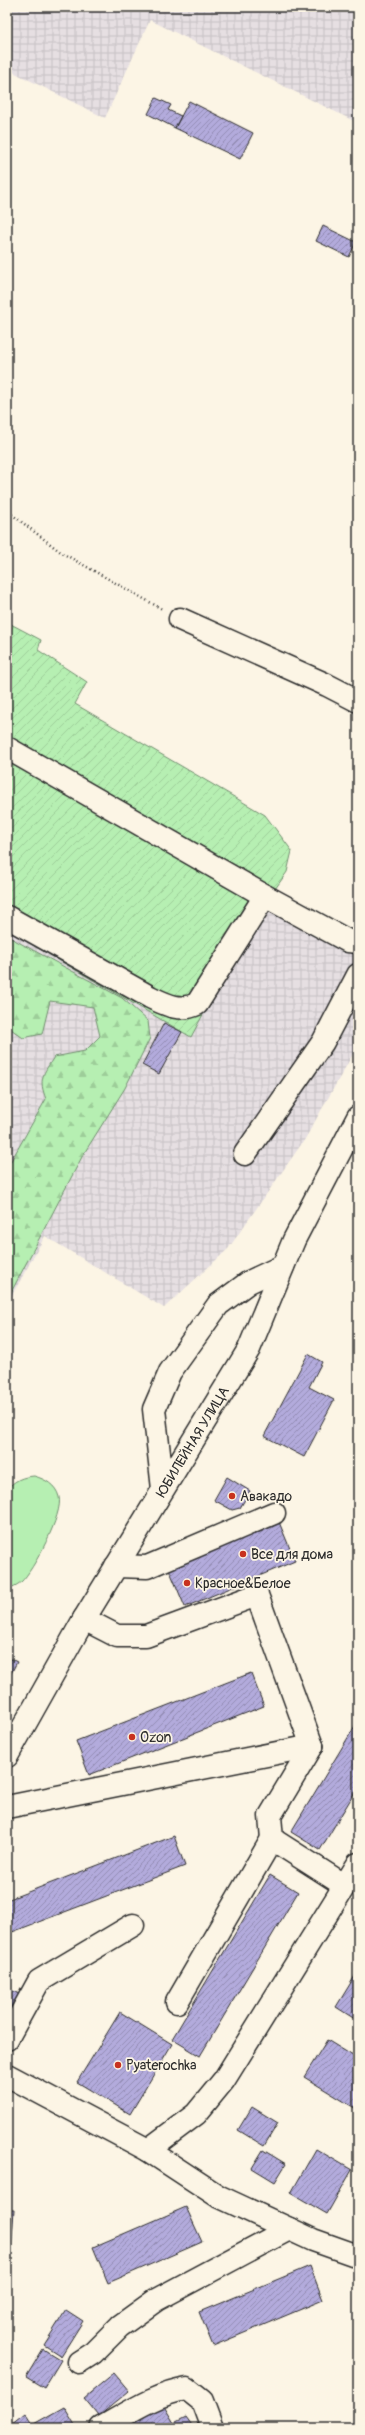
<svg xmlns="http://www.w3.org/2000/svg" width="365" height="2435" viewBox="0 0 365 2435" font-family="Pangolin,sans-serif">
	<defs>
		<pattern id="industrial-grid" width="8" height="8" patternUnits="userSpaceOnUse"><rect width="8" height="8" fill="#e6dfe2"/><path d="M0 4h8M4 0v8" fill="none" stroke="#c5c0c2"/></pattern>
		<pattern id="forest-firs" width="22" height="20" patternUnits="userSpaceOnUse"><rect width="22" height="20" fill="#b6efb2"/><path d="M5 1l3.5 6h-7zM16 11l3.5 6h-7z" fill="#9dcd99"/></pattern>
		<pattern id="garden-furrows" width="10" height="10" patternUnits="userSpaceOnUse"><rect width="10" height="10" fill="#b6efb2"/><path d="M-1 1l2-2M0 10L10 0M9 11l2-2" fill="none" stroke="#9dcd99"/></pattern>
		<pattern id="building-hatch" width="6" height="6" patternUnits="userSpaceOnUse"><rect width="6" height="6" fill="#b3abdc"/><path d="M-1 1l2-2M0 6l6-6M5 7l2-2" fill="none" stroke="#928bb3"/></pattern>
	</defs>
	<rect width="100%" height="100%" fill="#fcf5e5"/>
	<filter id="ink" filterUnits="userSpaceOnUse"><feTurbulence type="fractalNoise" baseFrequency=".025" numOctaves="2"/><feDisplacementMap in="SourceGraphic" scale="8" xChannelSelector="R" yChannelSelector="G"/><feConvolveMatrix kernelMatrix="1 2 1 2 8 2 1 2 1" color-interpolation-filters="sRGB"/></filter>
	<g filter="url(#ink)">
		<!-- industrial -->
		<path fill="url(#industrial-grid)" d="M7,7H358V123L150,20L105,118L7,69Z
			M270,913L358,954V1045L305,1139L228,1249L164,1308L45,1236L7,1304V930L191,1036L254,919Z"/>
		<!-- forest -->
		<path fill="url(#forest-firs)" stroke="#708d6e" d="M7,936L122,998L148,1021L150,1038L125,1088L83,1155L7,1300V1168L46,1099C38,1079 43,1074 54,1057L85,1051L100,1036L93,1007L50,1001L42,1034L23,1038L7,1026Z"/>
		<!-- garden -->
		<path fill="url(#garden-furrows)" stroke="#708d6e" d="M7,622L41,640L38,650L87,682L75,704L265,815L292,851L287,872L254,919L191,1037L7,930Z"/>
		<!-- pitch -->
		<path fill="#b6efb2" stroke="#708d6e" d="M34,1476C45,1479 56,1485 59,1497C64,1513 33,1571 21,1582C17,1585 12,1588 7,1588V1489C15,1480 22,1477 34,1476Z"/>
		<!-- building -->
		<path fill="url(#building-hatch)" stroke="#2b2b2b" d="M156,98L171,105L168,110L181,116L175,128L148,114Z
			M189,101L253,133L240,159L175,128Z
			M323,226L356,242L349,257L316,241Z
			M164,1023L182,1032L159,1074L142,1065Z
			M308,1354L322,1362L309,1387L334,1400L304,1457L264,1436Z
			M227,1477L250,1491L240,1508L232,1510L214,1500Z
			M279,1522L295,1561L185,1607L169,1569Z
			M7,1657L17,1662L7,1681Z
			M251,1673L264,1706L89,1775L76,1741Z
			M358,1721V1787L320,1850L291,1832Z
			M174,1836L185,1866L7,1934V1900Z
			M270,1875L298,1892L200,2056L172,2039Z
			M358,1971V2021L336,2007Z
			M7,1988L21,1995L7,2022Z
			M120,2012L172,2044L130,2114L77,2082Z
			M327,2040L358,2059V2110L304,2077Z
			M252,2107L278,2123L264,2146L238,2130Z
			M316,2149L352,2170L327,2214L291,2193Z
			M263,2150L286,2164L275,2182L252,2168Z
			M186,2207L202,2242L108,2283L93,2247Z
			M7,2210H14L11,2251H7Z
			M310,2266L323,2300L213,2346L199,2312Z
			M66,2310L83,2321L61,2356L44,2345Z
			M43,2349L61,2360L44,2388L26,2377Z
			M114,2373L129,2391L99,2416L84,2398Z
			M162,2403L174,2423L186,2417L194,2428H118Z
			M64,2407L75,2425L71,2428H7L25,2414L32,2425Z"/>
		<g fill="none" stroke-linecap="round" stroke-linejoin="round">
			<!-- minor casing -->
			<g stroke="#2b2b2b" stroke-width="25">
				<g id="minor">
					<path d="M180,619L327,685L358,701"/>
					<path d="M7,748L265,896L348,941L358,942"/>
					<path d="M7,917L150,997C167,1005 180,1012 197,1004L265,896"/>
					<path d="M245,1154L323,1042L358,975"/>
					<path d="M163,1489L154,1409L170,1372L218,1305L249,1282L283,1266"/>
					<path d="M116,1566L147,1567L274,1513"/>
					<path d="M84,1619L117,1636H146L257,1595L312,1746"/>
					<path d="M312,1746L270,1816L272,1839L344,1885"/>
					<path id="s1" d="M7,1756L84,1619L249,1349L294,1240L358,1117"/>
					<path d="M7,1807L312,1746"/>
					<path d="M177,2002L272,1839"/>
					<path d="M7,2039L39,1981L133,1925"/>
					<path d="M7,2075L148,2150L218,2196L313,2240L358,2256"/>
					<path d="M148,2150L196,2114L224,2080L358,1864"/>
					<path d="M79,2362L93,2353L120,2326L156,2300L289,2229"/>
					<path d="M101,2428C128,2413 155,2394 187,2389L202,2401L212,2428"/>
				</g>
			</g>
			<!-- path -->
			<path stroke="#2b2b2b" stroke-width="2.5" stroke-dasharray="1 3" stroke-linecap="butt" d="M7,508L10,513L62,553L162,609"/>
			<!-- minor -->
			<use href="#minor" stroke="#fcf5e5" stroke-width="22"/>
		</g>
	</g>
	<!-- markers -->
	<g fill="#c8321e" stroke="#fcf5e5" stroke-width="1.5">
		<circle cx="232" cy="1496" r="4"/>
		<circle cx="243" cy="1554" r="4"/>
		<circle cx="187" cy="1583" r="4"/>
		<circle cx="132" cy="1737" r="4"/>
		<circle cx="118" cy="2065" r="4"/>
	</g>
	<g text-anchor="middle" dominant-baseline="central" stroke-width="3.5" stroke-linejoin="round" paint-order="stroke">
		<!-- street labels -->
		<g font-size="14" fill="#2b2b2b" stroke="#fcf5e5">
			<text stroke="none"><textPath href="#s1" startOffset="365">ЮБИЛЕЙНАЯ УЛИЦА</textPath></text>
		</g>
		<!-- poi labels -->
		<g font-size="14" fill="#2b2b2b" stroke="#fcf5e5" text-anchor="start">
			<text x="240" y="1496">Авакадо</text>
			<text x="251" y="1554">Все для дома</text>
			<text x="195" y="1583">Красное&amp;Белое</text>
			<text x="140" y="1737">Ozon</text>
			<text x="126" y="2065">Pyaterochka</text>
		</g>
	</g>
	<!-- margin -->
	<rect width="365" height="2435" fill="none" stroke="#fcf5e5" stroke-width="24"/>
	<rect x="12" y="12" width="341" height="2411" fill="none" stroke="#2b2b2b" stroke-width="1.5" filter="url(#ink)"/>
</svg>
